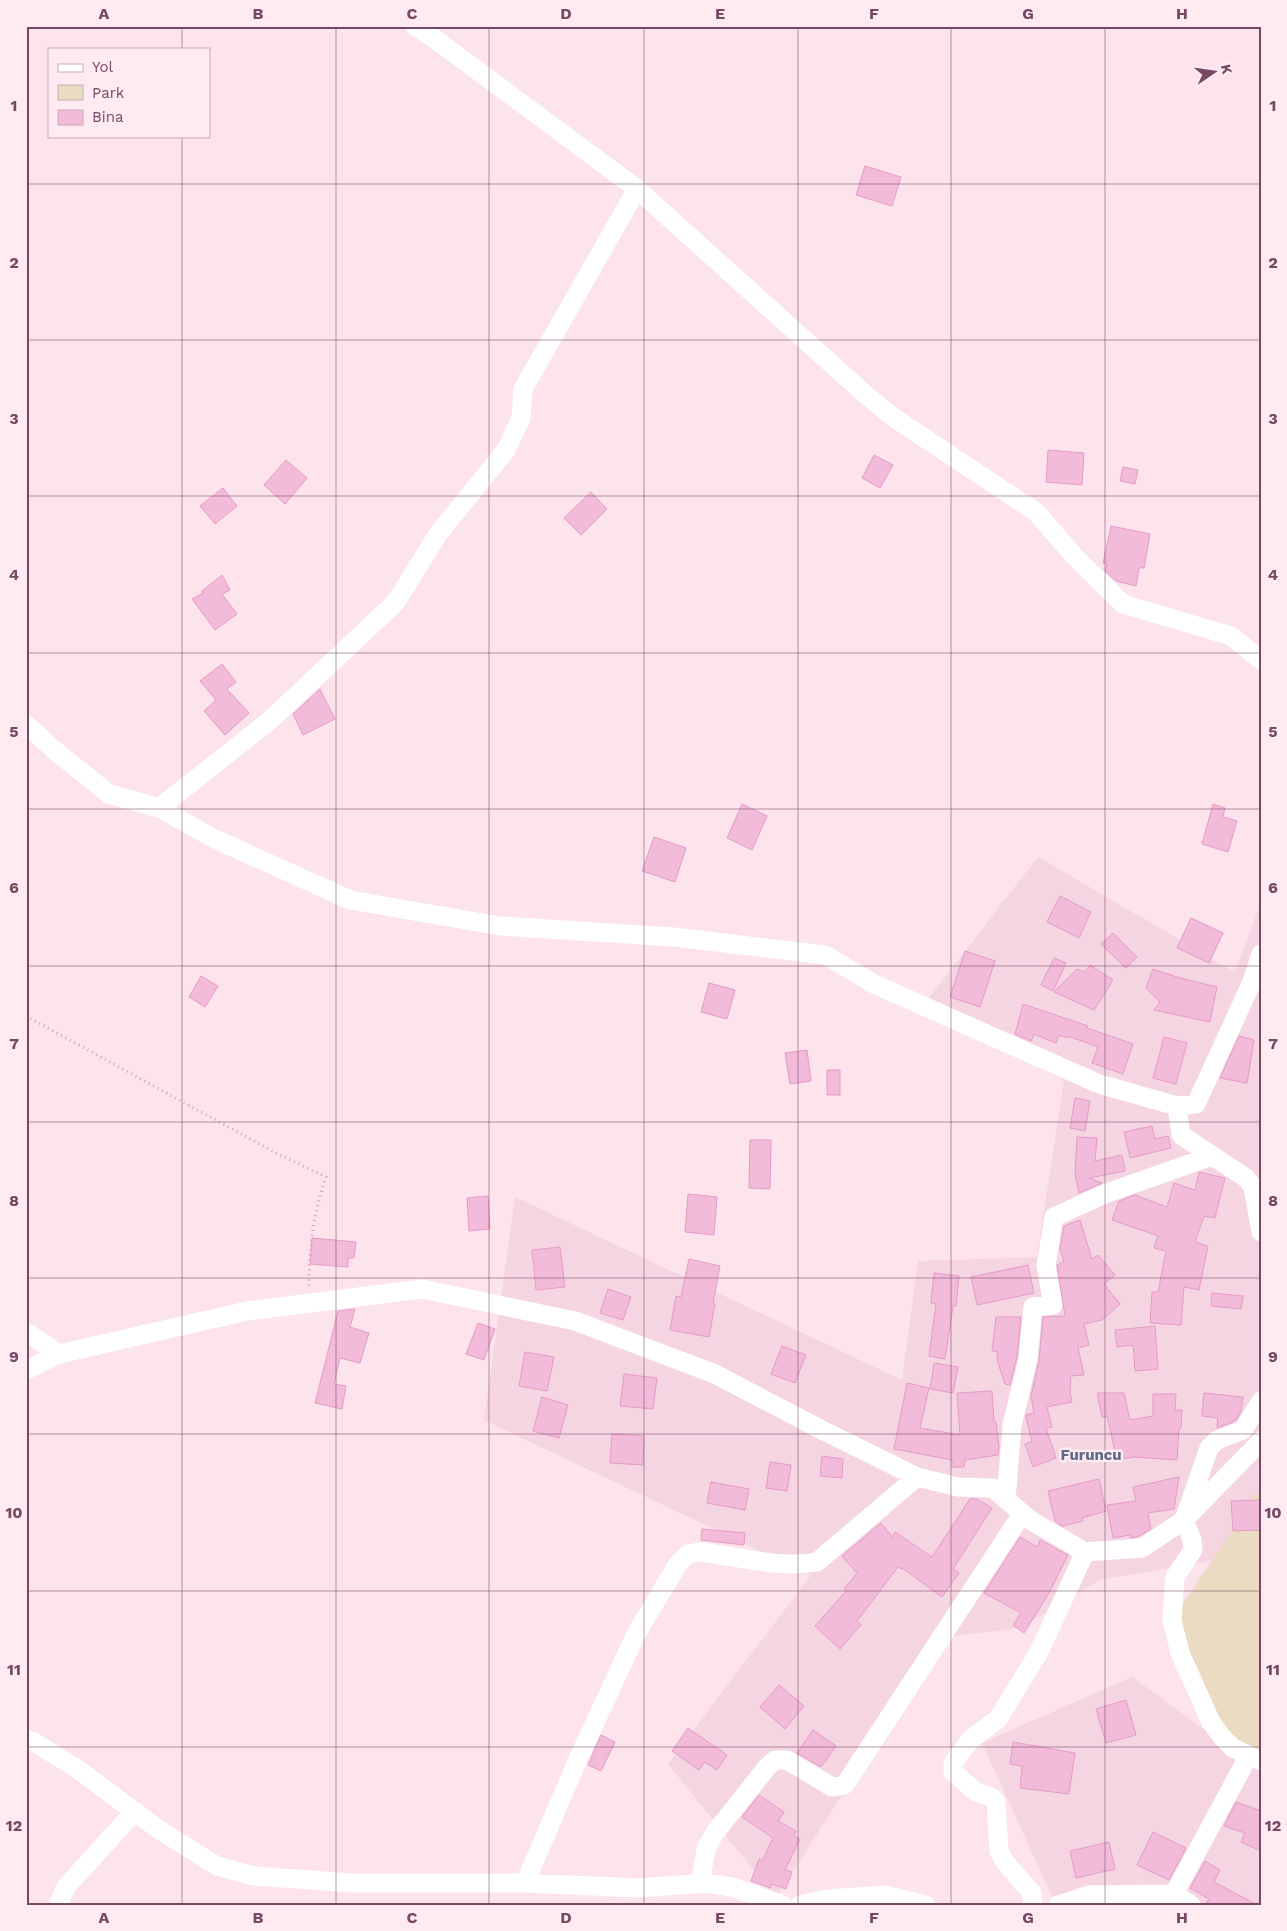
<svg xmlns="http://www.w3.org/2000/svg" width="1287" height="1931" viewBox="0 0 1287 1931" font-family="'Work Sans',sans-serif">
	<rect width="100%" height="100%" fill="#fce3ec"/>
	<!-- residential -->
	<path fill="#f6d5e2" d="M1038,857L1235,972L1261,902V1552L1100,1580L1020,1628L943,1637L776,1898L668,1764L811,1575L484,1420L515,1197L902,1380L918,1261L1037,1257L1064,1080L921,1008Z
		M1132,1677L1237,1753L1261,1763V1905H1056L982,1743Z"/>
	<!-- green -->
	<path fill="#eadbc2" d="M1261,1487V1763L1233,1748L1172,1620Z"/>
	<!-- building -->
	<path fill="#f2bbda" stroke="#e59bc6" d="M865,166L901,177L892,206L856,195Z
		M1048,450L1084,453L1082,485L1046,482Z
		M874,455L893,465L880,488L862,478Z
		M286,460L307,478L285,504L264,485Z
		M1123,467L1138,470L1135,484L1120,481Z
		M223,488L237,506L215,524L200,506Z
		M591,492L607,509L581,535L564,518Z
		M1111,526L1150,534L1144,568H1139L1136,586L1116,581L1105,571L1107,564L1103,563Z
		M222,575L230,590L222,594L237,614L215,630L192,599L203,593L202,591Z
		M222,664L236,682L227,689L249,713L225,735L204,711L216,700L200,681Z
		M320,689L335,719L303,735L293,714Z
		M742,804L767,816L752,850L727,838Z
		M1213,804L1225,808L1223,817L1237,821L1228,852L1202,844Z
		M654,837L686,848L675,882L642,871Z
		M1060,896L1091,912L1079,938L1047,922Z
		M1191,918L1223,933L1209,963L1177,948Z
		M1113,933L1137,957L1126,968L1101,944Z
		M965,951L995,961L980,1007L950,997Z
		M1054,958L1066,963L1053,991L1041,985Z
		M1090,965L1113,980L1094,1010L1054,992L1077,969L1085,972Z
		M1153,969L1180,978L1217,987L1210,1022L1154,1010L1160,1002L1146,988Z
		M201,976L218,986L205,1007L189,997Z
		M709,983L735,990L727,1019L701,1012Z
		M1023,1004L1088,1026L1087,1028L1133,1044L1123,1074L1092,1063L1098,1047L1068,1036L1067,1038L1059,1035L1056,1043L1034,1034L1031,1041L1015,1034Z
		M1239,1036L1254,1040L1247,1083L1220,1078Z
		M1164,1037L1187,1043L1176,1084L1153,1078Z
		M807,1050L811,1081L790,1084L785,1053Z
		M827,1070H840V1095H827Z
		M1075,1098L1090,1101L1085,1131L1070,1128Z
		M1152,1126L1155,1139L1168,1136L1171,1148L1130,1158L1124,1132Z
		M1077,1137L1097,1138L1095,1161L1122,1155L1125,1171L1089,1178L1102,1183L1079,1193L1075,1173Z
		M750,1140H771L770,1189L749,1188Z
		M1199,1172L1225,1178L1215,1218L1204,1216L1195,1242L1208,1246L1199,1290L1184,1287L1181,1325L1150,1323L1152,1292H1158L1166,1251L1154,1248L1158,1236L1112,1220L1119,1201L1135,1195L1167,1207L1174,1183L1195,1190Z
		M688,1194L717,1197L714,1235L685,1232Z
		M488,1196L490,1229L469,1231L467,1198Z
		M1080,1220L1092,1259L1098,1255L1115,1275L1104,1284L1120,1304L1102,1320L1084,1324L1089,1345L1078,1348L1084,1375L1071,1376L1070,1392L1072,1402L1047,1407L1052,1427L1046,1428L1056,1458L1033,1467L1025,1444L1032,1442L1026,1417V1415L1034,1413L1031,1396L1039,1360L1043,1317L1065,1316L1057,1265L1064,1261L1060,1249L1064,1226Z
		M312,1238L356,1242L354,1258H348V1267L310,1264Z
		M560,1247L565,1287L536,1290L532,1250Z
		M689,1259L720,1266L713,1303L715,1304L709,1337L670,1330L676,1296L681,1297Z
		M1028,1265L1034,1293L977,1305L971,1277Z
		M934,1273L959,1276L956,1306H953L945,1359L929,1356L936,1304L931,1303Z
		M608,1289L631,1297L623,1320L600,1313Z
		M1212,1293L1243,1296L1241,1309L1211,1306Z
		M355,1309L350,1327L369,1333L360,1363L340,1358L334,1384L346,1386L342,1409L315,1403L338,1311Z
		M996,1317H1021L1017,1357L1010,1385L1005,1384L997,1360L998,1352L992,1351Z
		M478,1323L495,1329L484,1360L466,1354Z
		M1155,1326L1158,1369L1135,1371L1133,1345L1117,1347L1115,1330Z
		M782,1346L806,1355L795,1383L771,1374Z
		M525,1352L554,1357L547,1391L519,1386Z
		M934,1363L958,1367L953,1393L930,1389Z
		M624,1374L657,1378L653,1409L620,1406Z
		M907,1383L929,1388L920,1428L960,1435L957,1393L992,1391L994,1422H996L999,1447L998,1455L965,1460L964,1467H952V1460L894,1449Z
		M1097,1393H1124L1130,1420L1153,1416V1394H1176L1175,1410H1182L1181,1428H1179L1177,1460L1134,1457L1117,1460L1107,1416L1102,1417Z
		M1204,1393L1243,1397L1241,1412L1236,1420H1233V1422L1217,1428L1218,1418L1202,1416Z
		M542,1397L568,1405L559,1438L533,1431Z
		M612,1434L644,1436L643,1465L610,1463Z
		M822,1456L843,1459L842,1478L820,1476Z
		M770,1462L791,1465L787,1491L766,1488Z
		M1179,1477L1174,1509L1148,1513L1151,1529L1139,1536L1131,1538L1130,1535L1113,1538L1107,1505L1136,1501L1133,1487Z
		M1099,1479L1106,1511L1082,1518L1083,1521L1062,1526L1055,1521L1048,1491Z
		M711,1482L749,1489L745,1510L707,1503Z
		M970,1499H977L992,1508L953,1569L959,1573L942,1597L902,1568V1569L898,1567L857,1621L861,1625L840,1649L815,1626L846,1591L844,1589L857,1573L842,1556L881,1523L892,1537L895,1532L932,1557Z
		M1261,1500V1530L1233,1531L1231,1501Z
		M702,1529L745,1533L744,1545L701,1540Z
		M1020,1537L1037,1547L1040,1540L1068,1555L1049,1593L1024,1633L1013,1625L1021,1613L984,1593Z
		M779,1685L804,1706L785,1729L760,1707Z
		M1126,1700L1136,1735L1106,1743L1096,1709Z
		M688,1728L727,1755L717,1770L705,1762L699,1770L672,1751Z
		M813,1730L836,1746L821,1767L797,1753Z
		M601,1735L615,1742L601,1771L588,1765Z
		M1013,1742L1075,1753L1069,1794L1020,1788L1022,1766L1010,1764Z
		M759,1795L784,1812L778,1821L796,1831L794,1836L800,1839L785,1870L792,1872L786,1889L772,1884L770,1888L751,1881L759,1859L762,1861L773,1838L742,1817Z
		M1236,1802L1261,1811V1851L1241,1842L1245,1833L1224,1826Z
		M1153,1832L1186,1848L1169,1880L1137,1865Z
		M1109,1842L1115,1869L1076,1878L1070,1851Z
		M1205,1861L1220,1870L1214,1882L1257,1905H1205L1209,1899L1190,1888Z"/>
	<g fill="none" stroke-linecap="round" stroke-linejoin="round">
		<!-- path -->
		<path stroke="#d79ebf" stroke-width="3" stroke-dasharray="1 4" stroke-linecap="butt" d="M26,1016L276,1153L326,1177C313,1215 309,1247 309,1287"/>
		<!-- minor -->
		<path stroke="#fff" stroke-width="19" d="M415,26L435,39L637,189L866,395L893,417L1036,512L1075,557L1123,604L1231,636L1261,660
			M26,724L53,749L109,794L159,808L215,839L350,900L500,926L674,937L825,955L874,984L1099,1084L1177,1106L1196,1104L1251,984L1261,954
			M159,808L268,722L396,602L438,534L506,450L521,418L523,389L637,189
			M1177,1106L1181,1135L1246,1178L1253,1187L1261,1232
			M26,1332L59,1354
			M26,1370L59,1354L247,1311L422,1289L575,1321L715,1374L820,1429L917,1477L958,1487L993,1488L1030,1520L1085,1552L1142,1548L1184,1520L1261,1441
			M1261,1401L1243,1430L1217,1440L1209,1448L1184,1520L1192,1540L1193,1550L1175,1577L1172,1620L1180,1653L1211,1722L1222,1737L1233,1748L1261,1761
			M1006,1500L1012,1425L1028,1359L1033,1307L1053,1305L1046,1265L1054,1217L1107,1193L1212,1156
			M26,1739L34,1742L79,1770L158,1829L217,1866L254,1876L352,1883H525L638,1888L706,1883L732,1887L783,1905
			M525,1883L579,1757L636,1634L678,1564L688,1554L699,1552C738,1556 777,1569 817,1562L917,1477
			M700,1884L706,1849L714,1834L768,1766L775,1760H787L832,1787L844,1785L848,1780L1022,1514
			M1174,1894L1191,1905
			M58,1905L66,1887L135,1811
			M800,1905L828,1899L884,1895L926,1905
			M1033,1905L1032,1893L1005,1862L999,1851L996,1802L991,1797L976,1792L953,1772V1763L971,1739L998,1719L1039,1652L1085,1552
			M1058,1905L1089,1895L1174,1894L1248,1757"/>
	</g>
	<!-- grid -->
	<path fill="none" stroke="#754963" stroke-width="1" stroke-opacity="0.55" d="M182,26V49M336,26V1905M489,26V1905M644,26V1905M798,26V1905M951,26V1905M1105,26V1905M182,136V1905M26,184H1261M26,340H1261M26,496H1261M26,653H1261M26,809H1261M26,966H1261M26,1122H1261M26,1278H1261M26,1434H1261M26,1591H1261M26,1747H1261"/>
	<g text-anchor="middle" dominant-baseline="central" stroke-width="5" stroke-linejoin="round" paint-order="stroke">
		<!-- quarter labels -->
		<g font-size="15" font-weight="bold" fill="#5c6a8a" stroke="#ffeaf1">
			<text x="1091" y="1455">Furuncu</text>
		</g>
	</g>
	<!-- border -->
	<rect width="1287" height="1931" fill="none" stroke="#ffeaf1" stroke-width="55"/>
	<!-- legend -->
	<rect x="48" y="48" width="162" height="90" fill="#ffeaf1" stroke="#c8aab8"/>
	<rect x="58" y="64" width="25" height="8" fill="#ffffff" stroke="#c8aab8"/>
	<text x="92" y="72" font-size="15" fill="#754963">Yol</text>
	<rect x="58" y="85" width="25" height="15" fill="#eadbc2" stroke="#c8aab8"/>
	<text x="92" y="98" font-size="15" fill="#754963">Park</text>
	<rect x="58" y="110" width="25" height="15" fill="#f2bbda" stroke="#c8aab8"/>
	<text x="92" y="122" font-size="15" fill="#754963">Bina</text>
	<!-- north arrow -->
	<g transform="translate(1214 72) rotate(77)" stroke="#ffeaf1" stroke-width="4" paint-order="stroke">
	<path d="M0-4L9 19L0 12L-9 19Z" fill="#754963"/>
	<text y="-8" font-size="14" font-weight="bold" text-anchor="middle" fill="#754963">K</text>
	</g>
	<rect x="28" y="28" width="1232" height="1876" fill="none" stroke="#754963" stroke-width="2"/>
	<g font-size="16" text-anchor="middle" font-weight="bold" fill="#754963">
		<text x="104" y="19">A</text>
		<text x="258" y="19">B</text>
		<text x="412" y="19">C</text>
		<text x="566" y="19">D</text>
		<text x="720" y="19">E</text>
		<text x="874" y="19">F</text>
		<text x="1028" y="19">G</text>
		<text x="1182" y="19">H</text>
		<text x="14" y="111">1</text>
		<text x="1273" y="111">1</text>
		<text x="14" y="268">2</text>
		<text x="1273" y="268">2</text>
		<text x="14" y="424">3</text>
		<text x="1273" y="424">3</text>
		<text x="14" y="580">4</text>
		<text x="1273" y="580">4</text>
		<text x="14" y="737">5</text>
		<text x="1273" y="737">5</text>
		<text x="14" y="893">6</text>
		<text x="1273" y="893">6</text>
		<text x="14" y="1049">7</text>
		<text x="1273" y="1049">7</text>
		<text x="14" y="1206">8</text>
		<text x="1273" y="1206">8</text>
		<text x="14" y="1362">9</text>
		<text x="1273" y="1362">9</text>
		<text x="14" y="1518">10</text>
		<text x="1273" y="1518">10</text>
		<text x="14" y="1675">11</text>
		<text x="1273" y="1675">11</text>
		<text x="14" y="1831">12</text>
		<text x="1273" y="1831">12</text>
		<text x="104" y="1923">A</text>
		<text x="258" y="1923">B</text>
		<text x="412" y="1923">C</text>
		<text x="566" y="1923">D</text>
		<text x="720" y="1923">E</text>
		<text x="874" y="1923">F</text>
		<text x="1028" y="1923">G</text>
		<text x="1182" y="1923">H</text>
	</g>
</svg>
